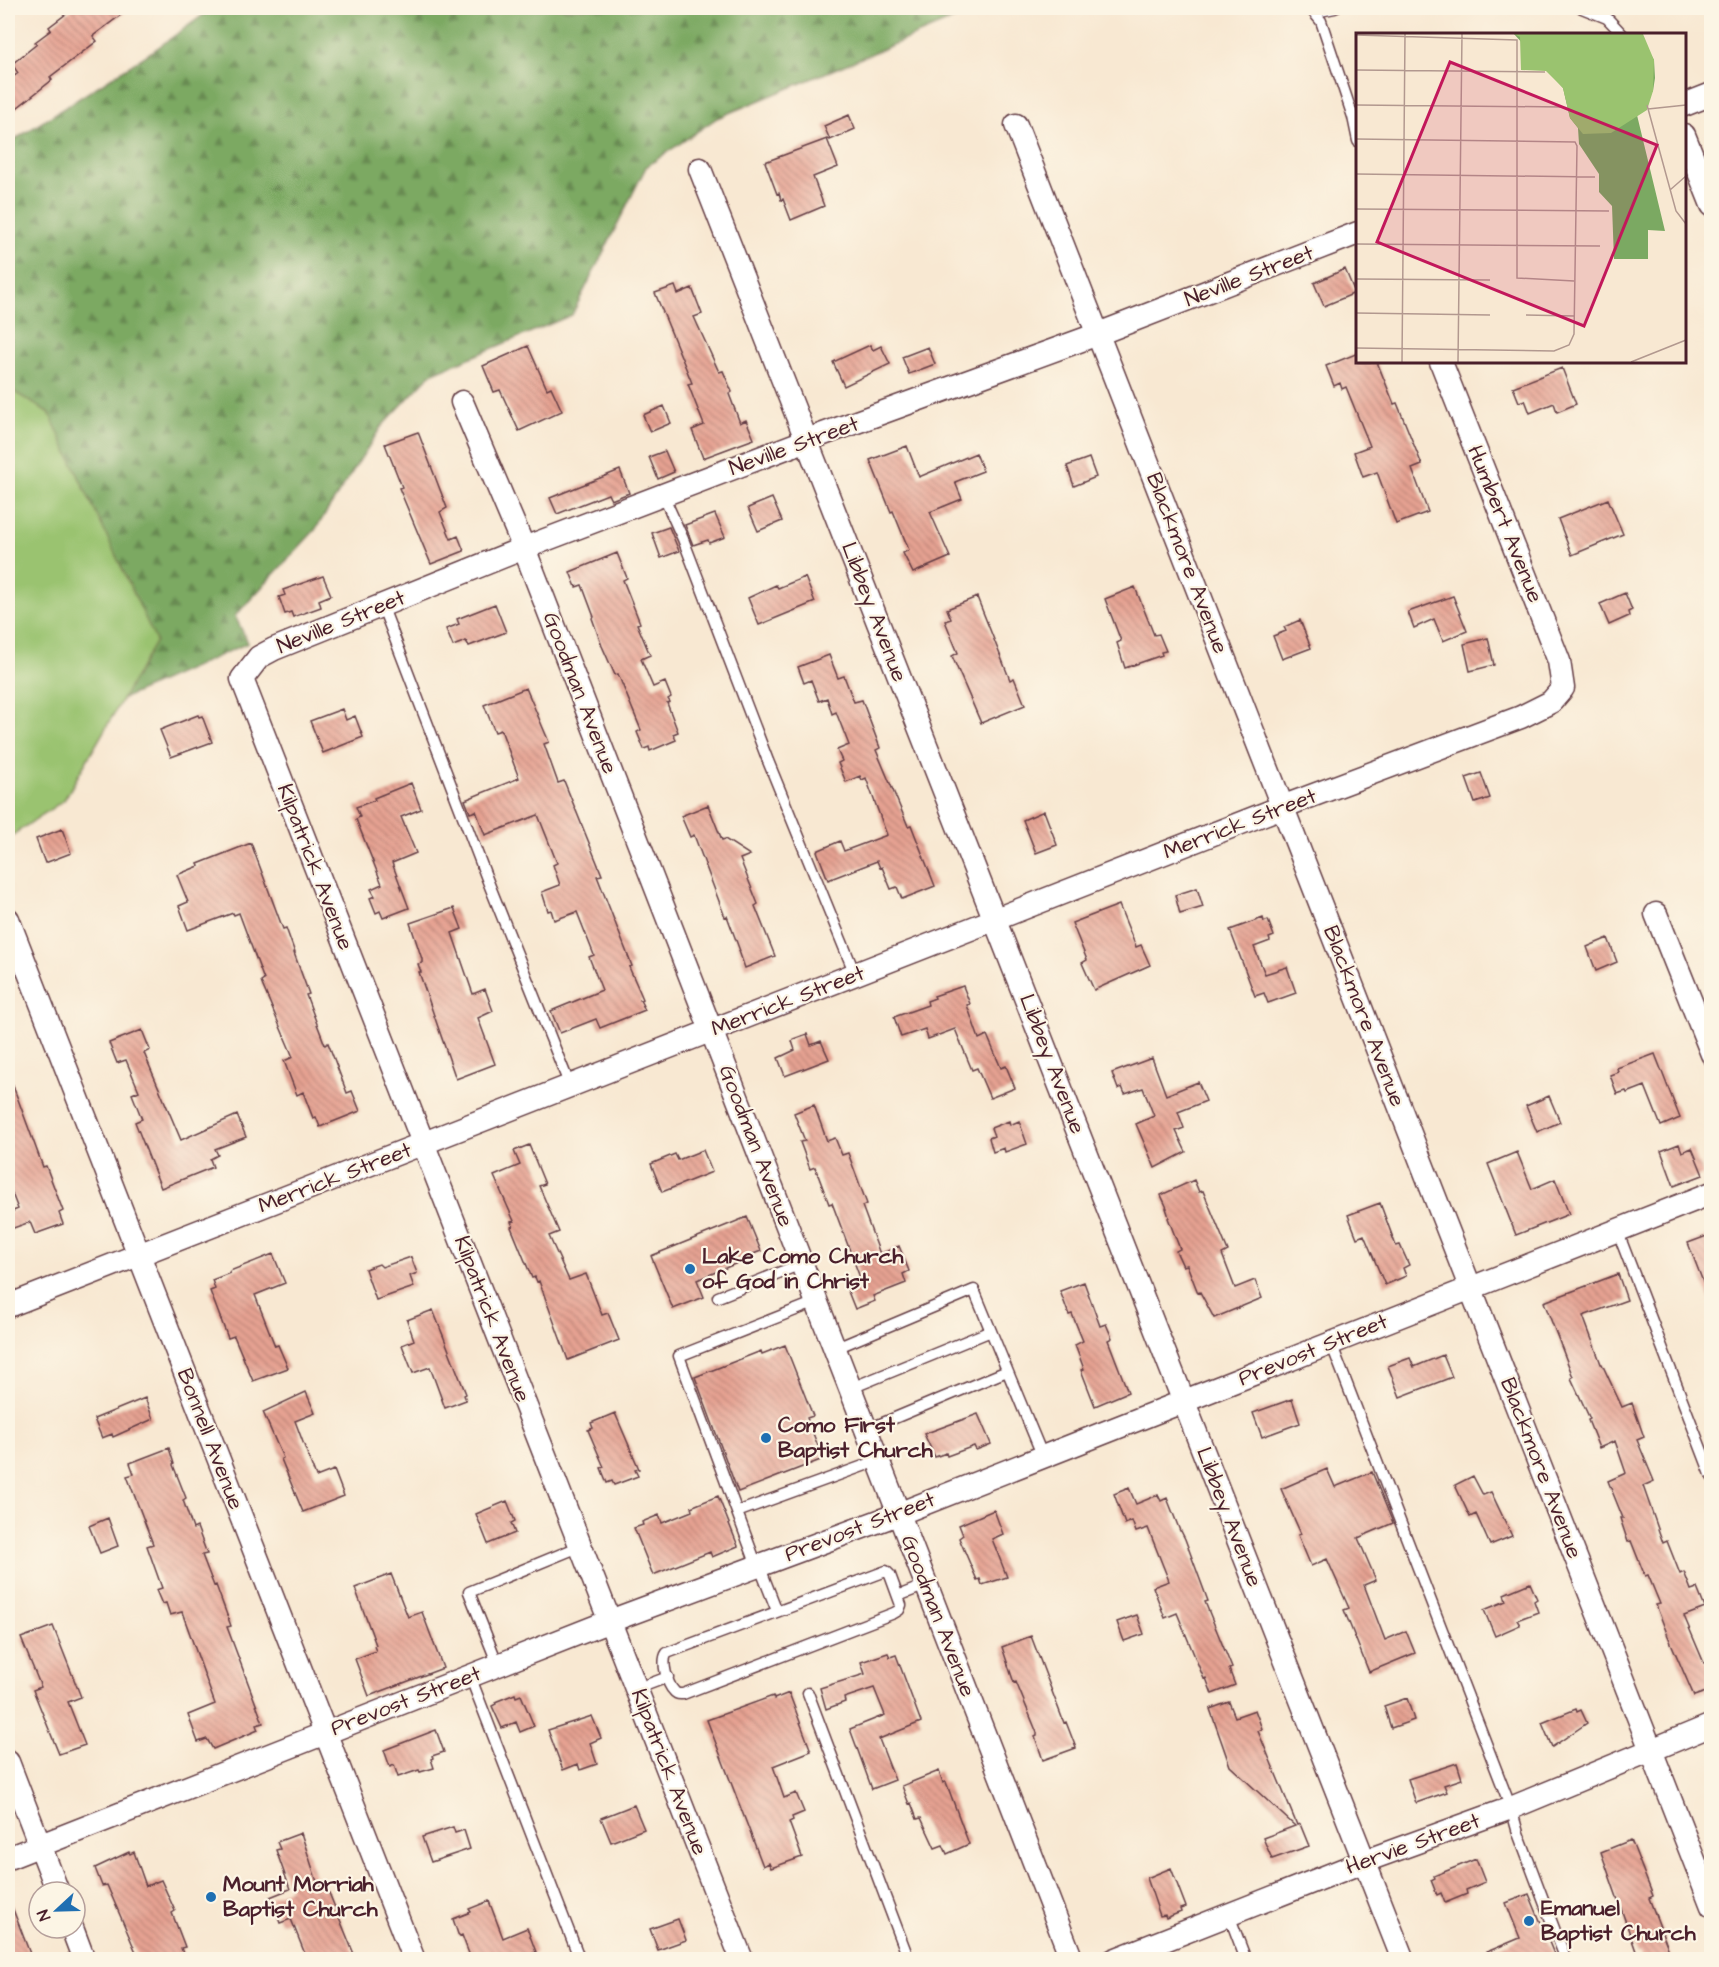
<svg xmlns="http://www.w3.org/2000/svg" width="1719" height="1967" viewBox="0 0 1719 1967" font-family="'Architects Daughter',sans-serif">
	<defs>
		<pattern id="forest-firs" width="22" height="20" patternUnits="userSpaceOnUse" patternTransform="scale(1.5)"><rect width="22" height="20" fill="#7ba962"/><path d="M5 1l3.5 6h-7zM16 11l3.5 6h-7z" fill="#678951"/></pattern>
		<pattern id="building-back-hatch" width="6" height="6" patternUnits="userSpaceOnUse" patternTransform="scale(1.5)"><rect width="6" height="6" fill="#e6a292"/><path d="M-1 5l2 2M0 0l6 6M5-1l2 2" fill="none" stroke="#bc8377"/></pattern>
	</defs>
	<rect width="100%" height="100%" fill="#fcf5e5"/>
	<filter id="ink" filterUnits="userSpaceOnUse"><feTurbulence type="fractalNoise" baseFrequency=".0167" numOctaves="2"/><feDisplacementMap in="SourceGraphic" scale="12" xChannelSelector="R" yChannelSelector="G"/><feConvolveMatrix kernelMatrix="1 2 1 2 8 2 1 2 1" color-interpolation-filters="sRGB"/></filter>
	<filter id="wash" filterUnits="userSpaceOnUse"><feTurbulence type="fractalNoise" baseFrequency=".008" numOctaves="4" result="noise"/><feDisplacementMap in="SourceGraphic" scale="24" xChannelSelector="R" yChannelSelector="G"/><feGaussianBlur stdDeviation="1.35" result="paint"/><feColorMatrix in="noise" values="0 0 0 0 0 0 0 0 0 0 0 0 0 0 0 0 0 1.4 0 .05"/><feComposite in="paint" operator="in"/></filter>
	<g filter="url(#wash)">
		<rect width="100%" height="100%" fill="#f8e8d2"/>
		<!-- forest -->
		<path fill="url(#forest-firs)" stroke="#626446" stroke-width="1.5" d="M213,8H981L717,118L646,167L572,315L431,374L381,427L315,530L235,616L248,643L122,699L64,800L8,838V144L153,51Z"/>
		<!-- park -->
		<path fill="#9ac36f" stroke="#72714d" stroke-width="1.5" d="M8,388L49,413L156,641L64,800L8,838Z"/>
		<g id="blocks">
			<!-- building -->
			<path fill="url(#building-back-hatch)" d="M74,8H130L93,36L97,41L50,77L52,80L8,115V81L18,73L12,64L37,44L35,42L51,30L49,27Z
				M849,115L855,129L830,140L824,126Z
				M827,139L838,167L813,177L824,206L791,220L783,199L781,200L779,193L777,194L765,162Z
				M1345,269L1355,293L1324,306L1314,283Z
				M675,286L678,294L692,288L702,314L694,317L719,372L723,371L732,392L729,394L740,423L746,420L754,439L703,458L692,430L704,425L688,384L692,383L655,293Z
				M870,345L873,350L881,346L890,364L844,386L833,362Z
				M528,346L547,389L551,387L562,411L519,431L500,390L494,392L483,366Z
				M928,347L935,364L909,374L902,357Z
				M1358,353V362H1377L1394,404L1397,403L1422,465L1412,469L1428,512L1396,524L1377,472L1363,477L1354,452L1370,446L1346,387L1342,389L1340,383L1334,386L1326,366Z
				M1562,368L1576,404L1557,412L1554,403L1530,413L1525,400L1519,402L1513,387Z
				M664,406L671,423L650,432L643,415Z
				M418,432L447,508L440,512L451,539L458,536L464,551L431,564L399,488L402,487L385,444Z
				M907,446L919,477L976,453L983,471L955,482L962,499L930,512L950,557L913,573L903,553L909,550L893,511L891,512L870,460Z
				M665,451L674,472L658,479L649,457Z
				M1089,458L1096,477L1074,486L1067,466Z
				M620,470L629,493L611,500L608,494L557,514L550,498Z
				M772,498L782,521L758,531L748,508Z
				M1608,499L1623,534L1572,555L1558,519Z
				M715,514L725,537L709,543L708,540L693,545L685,525Z
				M669,527L679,551L661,558L652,533Z
				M617,553L627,578L623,580L640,623L637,624L650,655L641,659L653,687L665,682L671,697L668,699L670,702L667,703L678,732L673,734L676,740L650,751L649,747L644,749L637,732L641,730L618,674L615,675L602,646L592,618L594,617L582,585L576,587L570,572Z
				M323,576L331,595L319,600L321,607L293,617L291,612L285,614L279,597L285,595L283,590Z
				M805,577L815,602L759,625L748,598L776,585L778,588Z
				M1135,587L1154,635L1159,634L1166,651L1161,652L1162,655L1125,668L1117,643L1121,641L1105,599Z
				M1625,593L1632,610L1628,612L1629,616L1609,625L1600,604Z
				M1453,596L1467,631L1443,641L1434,619L1414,628L1408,612Z
				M977,597L1010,680L1014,678L1025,705L981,723L952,656L958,653L945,621L951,619L947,609Z
				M495,604L506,632L469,646L466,641L453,646L446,629L459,624L457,619Z
				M1300,620L1311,648L1282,659L1273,636L1286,631L1284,627Z
				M1488,638L1494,665L1470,671L1464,644Z
				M829,655L838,678L844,676L854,702L862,700L880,748L876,750L908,826L911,825L935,886L902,899L897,887L891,889L882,867L880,868L877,861L828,880L817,851L840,841L844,851L887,835L866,778L862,780L860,776L846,782L838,763L842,761L837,750L849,745L836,712L832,714L827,698L819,701L811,680L804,683L798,667Z
				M526,688L549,742L544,744L558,783L564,781L602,875L597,876L632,966L629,967L643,999L640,1000L645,1010L600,1028L596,1019L560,1033L551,1011L602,990L589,957L594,955L577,912L554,920L551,910L548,911L542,892L560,885L553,865L557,863L538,815L485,835L476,811L470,813L465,800L519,778L501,730L495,732L484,705Z
				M342,709L346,720L355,716L363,737L323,753L310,721Z
				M198,715L199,717L202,716L212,742L171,757L160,730Z
				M1481,773L1490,798L1475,803L1466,778Z
				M411,783L421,809L401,817L416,853L392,863L409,908L383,918L380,911L376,913L370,898L375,896L371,889L382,884L356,819L360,817L356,807L375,800L374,798Z
				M708,805L722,840L725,839L750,855L740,859L758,904L755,906L775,956L745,968L739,951H740L727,916L725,917L694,835L690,837L681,816Z
				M1044,811L1057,845L1036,853L1023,820Z
				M62,829L71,853L45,863L36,839Z
				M251,843L283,929L286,928L295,953H294L309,994L306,995L325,1045L328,1043L347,1093L352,1091L360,1111L320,1127L316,1117L313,1118L303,1092L297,1095L284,1061L293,1057L261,982L264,980L239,913L234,915L233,913L188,930L179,906L188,902L177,875L199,866L198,864Z
				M1197,888L1203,907L1180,914L1175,895Z
				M1119,905L1136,947L1141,945L1150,965L1094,990L1082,963L1087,960L1072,923Z
				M454,908L462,929L452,933L473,994L485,989L493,1011L478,1018L495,1064L456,1079L419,972H421L418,964L422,963V959L410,923Z
				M1263,918L1264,922L1268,920L1274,936L1269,938L1270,941L1254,947L1265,974L1287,967L1296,993L1268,1003L1264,993L1255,996L1230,930Z
				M1608,938L1617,962L1596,971L1587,947Z
				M963,986L970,1004L967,1005L979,1039L987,1035L1001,1068L1006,1066L1015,1088L990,1098L977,1068L972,1070L955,1029L928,1039L925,1029L901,1037L894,1017L928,1005L927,1001L935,998L934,996Z
				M142,1030L150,1050L144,1053L181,1140L237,1115L246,1137L215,1149L218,1155L210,1159L213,1167L161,1188L135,1122L142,1119L132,1094L139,1091L126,1060L117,1063L109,1043Z
				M807,1034L811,1045L821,1041L829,1059L785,1076L778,1058L795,1050L792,1041L793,1039Z
				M1655,1054L1680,1118L1661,1126L1645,1086L1627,1093L1626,1091L1617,1094L1610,1075L1618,1072L1617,1068Z
				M1152,1058L1166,1095L1198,1082L1206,1101L1178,1112L1184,1128L1176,1131L1186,1152L1155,1168L1136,1124L1154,1116L1143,1088L1125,1094L1122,1087L1118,1089L1112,1073Z
				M8,1075H9L43,1167L46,1166L63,1211L59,1213L63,1224L35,1234L30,1222L8,1230V1213L18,1209L8,1183Z
				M1549,1096L1560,1122L1537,1132L1526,1106Z
				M814,1105L827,1141L835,1138L842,1155L848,1153L867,1204L862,1206L880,1254L899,1246L909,1271L903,1274L906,1283L873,1296L875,1301L855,1309L847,1289L862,1283L843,1232L832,1203L829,1204L815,1167L810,1169L800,1142L805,1141L794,1113Z
				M1009,1121L1010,1125L1019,1121L1027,1144L1005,1152L1004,1148L993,1152L989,1138L994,1136L991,1128Z
				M1679,1144L1682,1152L1692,1148L1703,1175L1674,1186L1661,1151Z
				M529,1145L545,1184L539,1186L559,1232L549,1236L569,1280L586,1274L602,1315L608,1313L619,1340L568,1360L539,1281L537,1282L535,1277L532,1278L511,1227L513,1226L511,1222L514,1221L494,1176L520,1165L514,1151Z
				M703,1150L712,1172L662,1192L651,1164L675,1154L678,1160Z
				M1517,1152L1532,1189L1555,1179L1569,1214L1516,1235L1488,1164Z
				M1194,1180L1199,1192L1203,1191L1228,1251L1222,1254L1235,1288L1255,1280L1262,1298L1214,1318L1200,1292L1198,1293L1187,1265L1183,1266L1176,1251L1180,1249L1168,1218L1169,1217L1166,1208H1167L1161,1195Z
				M1380,1203L1396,1246L1400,1245L1409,1265L1403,1268L1406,1276L1385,1285L1364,1235L1357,1238L1348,1215Z
				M747,1217L761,1251L748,1256L749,1258L697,1280L704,1297L673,1309L651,1256Z
				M1712,1234V1300H1710L1688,1243Z
				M273,1254L285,1283L255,1295L275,1346L278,1345L288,1368L253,1381L234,1336L228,1338L210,1291L215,1289L212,1280L230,1273V1271Z
				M411,1257L417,1273L410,1276L414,1287L376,1300L365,1269L379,1264L382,1267Z
				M1618,1274L1627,1300L1583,1316L1601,1364H1602L1622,1407L1632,1403L1644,1437L1637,1440L1654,1481L1643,1486L1663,1543L1667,1541L1680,1574L1684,1572L1691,1590L1697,1588L1705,1608L1684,1616L1704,1663L1712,1660V1690L1694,1696L1668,1636L1656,1605L1660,1604L1648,1575L1645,1576L1631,1541L1628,1542L1620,1518H1623L1608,1481L1626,1473L1615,1441L1599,1448L1588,1420L1590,1419L1571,1378L1573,1377L1544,1302Z
				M1084,1282L1100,1326L1106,1324L1112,1338L1108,1340L1128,1392L1095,1406L1081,1370L1084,1369L1075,1345L1083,1341L1072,1314L1069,1315L1060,1291Z
				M433,1310L466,1394L464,1395L466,1400L445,1408L430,1367L413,1373L402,1345L414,1340L407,1320Z
				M785,1345L813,1416L807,1418L823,1459L738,1492L695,1377L761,1351L762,1354Z
				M1443,1355L1452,1377L1400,1397L1388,1366L1410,1358L1414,1367Z
				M306,1392L315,1413L295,1421L316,1477L334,1470L344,1496L303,1512L281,1459L283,1458L263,1412Z
				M145,1398L153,1419L113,1437L112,1434L102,1438L94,1419Z
				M1292,1399L1300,1423L1262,1437L1253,1413Z
				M615,1413L639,1469L635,1470L638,1476L614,1485L612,1481L607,1483L601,1468L604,1467L588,1430L593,1428L591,1423Z
				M978,1414L991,1444L976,1450L974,1446L947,1456L946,1453L935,1457L924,1434Z
				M169,1448L174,1464L173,1465L186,1498L183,1500L193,1529L197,1527L207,1554L202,1555L214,1586L216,1585L231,1626L227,1627L263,1723L256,1725L258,1730L213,1749L207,1739L198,1742L188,1715L215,1704L211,1693L182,1612L170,1615L166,1603L162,1604L156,1590L162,1588L147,1546L153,1544L127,1476L134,1474L130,1463Z
				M1327,1469L1335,1487L1372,1472L1393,1523L1358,1538L1376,1580L1364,1585L1385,1640L1406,1631L1415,1653L1369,1672L1344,1610L1349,1608L1327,1559L1311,1566L1298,1535L1301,1534L1281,1489Z
				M1473,1476L1483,1495L1491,1492L1512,1536L1490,1545L1476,1514L1470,1517L1455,1485Z
				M1129,1488L1136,1504L1158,1495L1161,1501L1167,1498L1180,1531H1181L1185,1539L1208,1601L1205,1602L1232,1668L1229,1669L1235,1685L1212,1694L1206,1678L1204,1679L1177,1613L1165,1618L1153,1587L1169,1581L1148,1528L1136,1532L1132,1521L1125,1524L1114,1494Z
				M718,1496L738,1546L712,1557L710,1552L653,1575L634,1528L643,1525L642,1522L659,1515L662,1523L692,1511L691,1507Z
				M507,1501L515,1521L511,1523L515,1533L488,1544L476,1514Z
				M994,1510L1003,1534L992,1539L1007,1577L982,1585L980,1579L977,1580L959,1538L963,1535L959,1525Z
				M108,1518L118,1546L100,1553L89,1526Z
				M391,1574L408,1617L422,1612L443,1668L369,1696L355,1659L376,1651L374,1646L376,1645L355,1588Z
				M1530,1583L1537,1599L1534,1601L1538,1612L1517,1620L1520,1625L1495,1636L1484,1610L1506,1601L1504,1594Z
				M1137,1615L1144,1634L1124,1641L1117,1622Z
				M53,1626L81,1697L68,1702L85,1745L59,1754L33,1690L41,1687L21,1638Z
				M1031,1636L1064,1723L1066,1722L1076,1748L1043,1760L1035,1737L1037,1736V1733L1016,1682L1014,1683L1002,1647Z
				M888,1653L890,1657L896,1655L921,1722L879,1739L895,1780L872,1789L850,1729L885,1715L874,1688L844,1698L845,1702L826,1709L820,1688L865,1674L861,1662Z
				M789,1693L811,1751L773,1766L784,1798L796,1793L804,1812L792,1817L793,1820L789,1822L802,1857L771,1868L769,1863L763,1866L707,1720L773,1696L774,1699Z
				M515,1694L516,1697L521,1695L534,1726L520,1732L516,1722L502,1728L492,1706L496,1704L495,1702Z
				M1407,1698L1414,1720L1391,1728L1384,1706Z
				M1229,1702L1235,1717L1255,1710L1262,1729L1258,1731L1297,1825L1300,1824L1309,1846L1272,1859L1263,1838L1295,1826L1230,1766L1210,1709Z
				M1576,1709L1577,1712L1581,1710L1587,1723L1552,1747L1542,1723Z
				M592,1716L601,1738L590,1743L597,1764L580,1770L578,1764L563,1770L548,1730Z
				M436,1730L444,1752L432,1756L433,1758L431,1759L434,1768L420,1772L419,1770L398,1777L394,1765L390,1767L384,1750Z
				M1457,1763L1462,1779L1444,1785L1447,1792L1416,1803L1408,1779Z
				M939,1771L943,1783L946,1782L969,1844L947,1854L943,1845L935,1848L921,1818L917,1819L911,1803L909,1804L902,1786Z
				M634,1805L644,1829L611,1842L601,1818Z
				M453,1827L455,1833L464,1830L470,1849L431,1862L422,1837Z
				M301,1833L317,1882L319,1881L323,1890L327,1888L356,1959H307L291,1919L280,1923L270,1897L290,1889L276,1850L280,1849L277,1842Z
				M1631,1840L1653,1896L1649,1898L1671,1956L1663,1959H1643L1641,1953L1637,1954L1601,1852Z
				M129,1852L130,1854L134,1852L146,1886L161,1880L175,1911L172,1913L185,1947L181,1948L185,1959H139L107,1885L102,1886L95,1868Z
				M1476,1859L1485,1882L1466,1890L1467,1894L1445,1903L1441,1893L1437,1895L1431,1880L1435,1878L1434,1876Z
				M1171,1868L1186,1907L1180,1909L1181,1912L1166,1918L1165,1915L1160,1916L1147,1878Z
				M1529,1894L1554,1954L1541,1959H1470L1520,1938L1506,1903Z
				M8,1899H9L32,1959H8Z
				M489,1901L503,1938L527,1928L536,1952L517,1959H471L462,1935L460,1936L458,1934L453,1919L471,1912L469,1909Z
				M678,1919L686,1940L658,1950L650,1929Z"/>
		</g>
	</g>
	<g filter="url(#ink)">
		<use href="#blocks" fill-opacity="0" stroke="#643d44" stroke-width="1.5"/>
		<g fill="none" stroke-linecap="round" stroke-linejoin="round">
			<!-- lane casing -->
			<g stroke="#643d44" stroke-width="13">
				<path id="lane" d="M1310,8L1321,21L1353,117L1358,141
					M1582,8L1607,18L1622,34
					M1315,12L1335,8
					M663,495L683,539L768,761L855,974
					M382,605L489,884L570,1086
					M1617,1230L1712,1477
					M718,1297L801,1264
					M1331,1343L1511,1808L1518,1833L1566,1960
					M834,1349L974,1290L1043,1457
					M849,1389L991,1331
					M866,1430L1007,1371
					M737,1512L877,1461
					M759,1565L777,1611
					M757,1566L679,1356L816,1302
					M886,1571L890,1575L901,1605L899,1610L894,1613L683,1694C679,1694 677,1695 674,1691C667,1684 661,1661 667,1653Z
					M898,1596L926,1585
					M498,1665L469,1592L581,1546
					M470,1676L580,1960
					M636,1689L668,1677
					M808,1693L909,1960
					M1229,1915L1246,1960"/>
			</g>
			<!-- street casing -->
			<g stroke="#643d44" stroke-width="25">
				<path id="street" d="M1684,105L1712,94
					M1016,125L1712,1906
					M1684,135L1712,205
					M700,169L1403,1960
					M462,402L524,548L1072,1960
					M1656,914L1712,1054
					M8,919L414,1960
					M8,1306L1282,807L1521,717L1551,702L1563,688L1559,661L1441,362
					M8,1762L58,1892
					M8,1858L610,1621L898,1514L1712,1193
					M72,1928L84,1960
					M742,1960L242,679L259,657L274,649L524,548L807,440L1098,334L1358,233
					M1114,1960L1365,1861L1511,1808L1712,1725"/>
			</g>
			<!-- lane -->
			<use href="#lane" stroke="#fff" stroke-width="10"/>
			<!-- street -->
			<use href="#street" stroke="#fff" stroke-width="22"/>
		</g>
	</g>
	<!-- markers -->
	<g fill="#1f6fb2" stroke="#fcf5e5" stroke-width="2">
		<circle cx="690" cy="1269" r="6"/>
		<circle cx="766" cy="1438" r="6"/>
		<circle cx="211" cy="1897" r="6"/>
		<circle cx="1529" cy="1921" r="6"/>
	</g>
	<g text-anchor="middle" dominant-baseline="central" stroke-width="4.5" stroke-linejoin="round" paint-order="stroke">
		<!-- street labels -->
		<g font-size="22" fill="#4a1f2b" stroke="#fcf5e5">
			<text transform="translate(1249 276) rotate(-21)">Neville Street</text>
			<text transform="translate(794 446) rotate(-20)">Neville Street</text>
			<text transform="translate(1505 524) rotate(68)">Humbert Avenue</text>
			<text transform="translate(1187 563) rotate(69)">Blackmore Avenue</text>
			<text transform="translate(874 612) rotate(69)">Libbey Avenue</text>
			<text transform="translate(341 622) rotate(-22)">Neville Street</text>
			<text transform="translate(580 693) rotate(69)">Goodman Avenue</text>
			<text transform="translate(1240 824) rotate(-21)">Merrick Street</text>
			<text transform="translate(315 867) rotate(69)">Kilpatrick Avenue</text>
			<text transform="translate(788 1001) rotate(-21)">Merrick Street</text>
			<text transform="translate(1364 1016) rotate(69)">Blackmore Avenue</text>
			<text transform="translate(1052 1064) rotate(69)">Libbey Avenue</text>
			<text transform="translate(756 1146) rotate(69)">Goodman Avenue</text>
			<text transform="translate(335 1178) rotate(-21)">Merrick Street</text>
			<text transform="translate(492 1319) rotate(69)">Kilpatrick Avenue</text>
			<text transform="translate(1313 1350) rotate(-22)">Prevost Street</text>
			<text transform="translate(210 1439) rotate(69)">Bonnell Avenue</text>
			<text transform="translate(1541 1468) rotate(69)">Blackmore Avenue</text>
			<text transform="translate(1229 1517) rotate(69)">Libbey Avenue</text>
			<text transform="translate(860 1527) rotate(-21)">Prevost Street</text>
			<text transform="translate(938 1616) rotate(69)">Goodman Avenue</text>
			<text transform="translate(406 1701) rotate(-21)">Prevost Street</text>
			<text transform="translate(669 1772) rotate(69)">Kilpatrick Avenue</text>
			<text transform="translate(1413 1844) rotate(-20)">Hervie Street</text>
		</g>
		<!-- poi labels -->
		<g font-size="22" font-weight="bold" fill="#4a1f2b" stroke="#fcf5e5" text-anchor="start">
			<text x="702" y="1256">Lake Como Church<tspan x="702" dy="25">of God in Christ</tspan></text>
			<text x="778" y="1425">Como First<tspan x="778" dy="25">Baptist Church</tspan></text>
			<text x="223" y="1884">Mount Morriah<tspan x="223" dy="25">Baptist Church</tspan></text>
			<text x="1541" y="1908">Emanuel<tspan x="1541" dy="25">Baptist Church</tspan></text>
		</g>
	</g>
	<!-- overview -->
	<g transform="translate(1356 33)">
		<rect width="330" height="330" fill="#f8e8d2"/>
		<path d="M158,1H283L298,27L299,45L297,58L280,78L309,198L292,197V226H258L256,173L243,159V141L223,111L222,95L214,85L207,55Z" fill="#7ba962"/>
		<path d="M158,1H287L298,27L297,58L291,77L255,100L227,101L214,85L207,55L190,38L165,37L164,4Z" fill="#9ac36f"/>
		<path fill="none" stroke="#b2988f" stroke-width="1.5" d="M0,2L161,7V245L218,248M0,37L189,39M0,72L207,74M291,72L320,178L330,191M292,76L330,72M0,106L219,109L221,113L218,301L213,312L198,318L0,315M0,141L239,144M314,157L330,143M0,176L253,178M0,211L244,213M0,246L134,247M0,280L134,282M170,282L218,283M46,329L49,1M102,329L106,1M275,329L330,307"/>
		<path fill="#c2185b" fill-opacity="0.15" stroke="#c2185b" stroke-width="3" d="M94,29L301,112L228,293L21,209Z"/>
		<rect width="330" height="330" fill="none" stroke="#4a1f2b" stroke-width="3"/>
	</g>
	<!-- margin -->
	<rect width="1719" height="1967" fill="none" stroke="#fcf5e5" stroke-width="30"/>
	<!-- north arrow -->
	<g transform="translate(57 1910) rotate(248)"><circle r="28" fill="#fcf5e5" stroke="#b59f9b" stroke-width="1.5"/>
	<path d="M0-4.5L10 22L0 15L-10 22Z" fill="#1f6fb2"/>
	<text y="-9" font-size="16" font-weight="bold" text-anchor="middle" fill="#4a1f2b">N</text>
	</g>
</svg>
